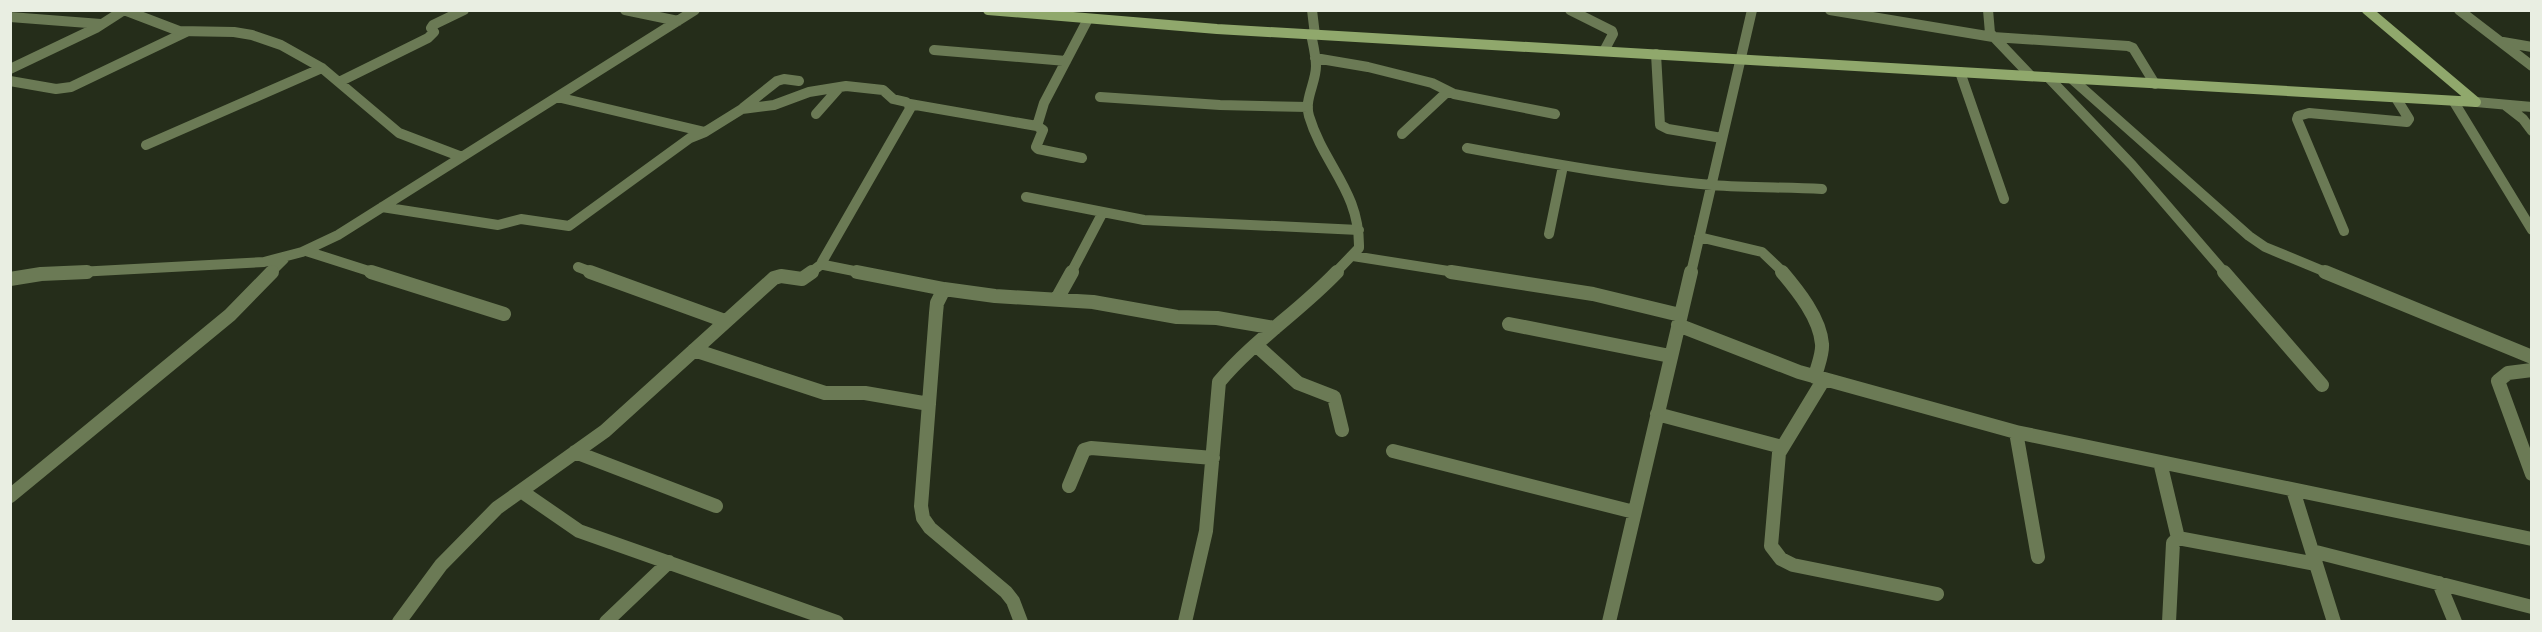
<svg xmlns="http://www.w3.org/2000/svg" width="2542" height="632" viewBox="0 0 2542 632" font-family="Raleway,sans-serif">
	<rect width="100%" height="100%" fill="#252d1a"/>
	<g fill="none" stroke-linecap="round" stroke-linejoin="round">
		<!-- lane-far1 -->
		<path stroke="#6b7a55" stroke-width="10" d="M1960,72L2004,199
			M2048,77L2132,165L2225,273
			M10,81L56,89L71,87L186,32
			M2344,231L2297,119L2298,116L2309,113L2407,122L2409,119L2396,98"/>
		<!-- lane -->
		<path stroke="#6b7a55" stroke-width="14" d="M2224,272L2322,385"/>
		<!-- street-far1 -->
		<path stroke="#6b7a55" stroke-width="10" d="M124,10L179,31L234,32L252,35L281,45L322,68L399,133L462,157
			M625,10L678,21
			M1312,10L1315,35
			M1570,10L1612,31L1613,34L1604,51
			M1830,10L1993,37L2128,46L2133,48L2155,84
			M1988,10L1990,33L2031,76
			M2459,10L2532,66
			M10,17L101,24
			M1311,34C1313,44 1316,56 1316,66C1316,83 1304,99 1309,116C1324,166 1360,191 1359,248L1335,273
			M2503,42L2532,47
			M934,50L1066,61
			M1656,54L1660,125L1668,129L1722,138
			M1315,58L1368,67L1432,83L1454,94L1555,114
			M10,69L96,28L124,10
			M2072,79L2249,236L2265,247L2328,273
			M339,82L428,38L434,32L431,28L433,25L464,10
			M557,97L705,132
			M1100,97L1220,105L1308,107
			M2454,102L2532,230
			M2476,102L2532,107
			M910,104L1037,126L1043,130L1036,147L1038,149L1082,158
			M2505,105L2523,119L2532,131
			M743,108L777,81L784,79L799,81
			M816,114L839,88
			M1037,126L1044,103L1088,19
			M1402,134L1447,92
			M146,145L322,68
			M1467,148C1548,163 1630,178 1712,185C1749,188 1785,187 1822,189
			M1026,197L1144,220L1359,230
			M382,207L498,225L521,219L569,226L690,138L705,132L742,109L774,105L809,92L846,86L883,90L893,99L906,102L911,107L822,262L824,265L864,273
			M1549,234L1563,166
			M1699,237L1762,252L1784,273
			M306,251L375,273
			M1353,256L1461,273
			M578,267L594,273
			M59,273L264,262L302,252L338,235L695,10
			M270,273L284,259
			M810,273L823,263
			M1071,273L1103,212
			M1691,273L1752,10"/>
		<!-- street -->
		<path stroke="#6b7a55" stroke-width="14" d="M371,272L504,314
			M590,272L725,321
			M857,272L944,289L995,296L1093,302L1177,317L1217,318L1275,328
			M1451,272L1593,294L1680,315
			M1782,272C1798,291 1820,318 1822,344C1823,354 1817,367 1815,377
			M2325,272L2532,357
			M10,279L41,274L87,272
			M944,289L937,303L936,313L921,506L923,518L930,528L1006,592L1013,601L1021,622
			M1057,299L1072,272
			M1509,324L1670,356
			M1678,325L1799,372L2016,432L2532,539
			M1256,345L1298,383L1334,397L1342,430
			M694,350L825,393H865L929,404
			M2532,370L2508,373L2498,381L2532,474
			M1824,379L1779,453L1771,546L1781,559L1793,565L1937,594
			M1657,414L1782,447
			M2016,432L2038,557
			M1393,451L1634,512
			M575,452L716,506
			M2160,462L2178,538
			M1069,486L1084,450L1091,448L1213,458
			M2293,490L2334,622
			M521,491L579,531L837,622
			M10,496L230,315L272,272
			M2312,551L2532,607
			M2439,583L2455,622
			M399,622L441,565L497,508L605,431L774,278L781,276L802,279L812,272
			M606,622L669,562
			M1185,622L1206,531L1219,382C1253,341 1300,311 1337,272
			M1609,622L1691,272
			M2169,622L2173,543L2178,538L2316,564"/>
		<!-- secondary -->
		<path stroke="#90a86c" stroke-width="10" d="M988,10L1217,29L2476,102L2367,10"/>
	</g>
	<!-- border -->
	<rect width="2542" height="632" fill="none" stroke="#e9eee2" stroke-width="24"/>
</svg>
